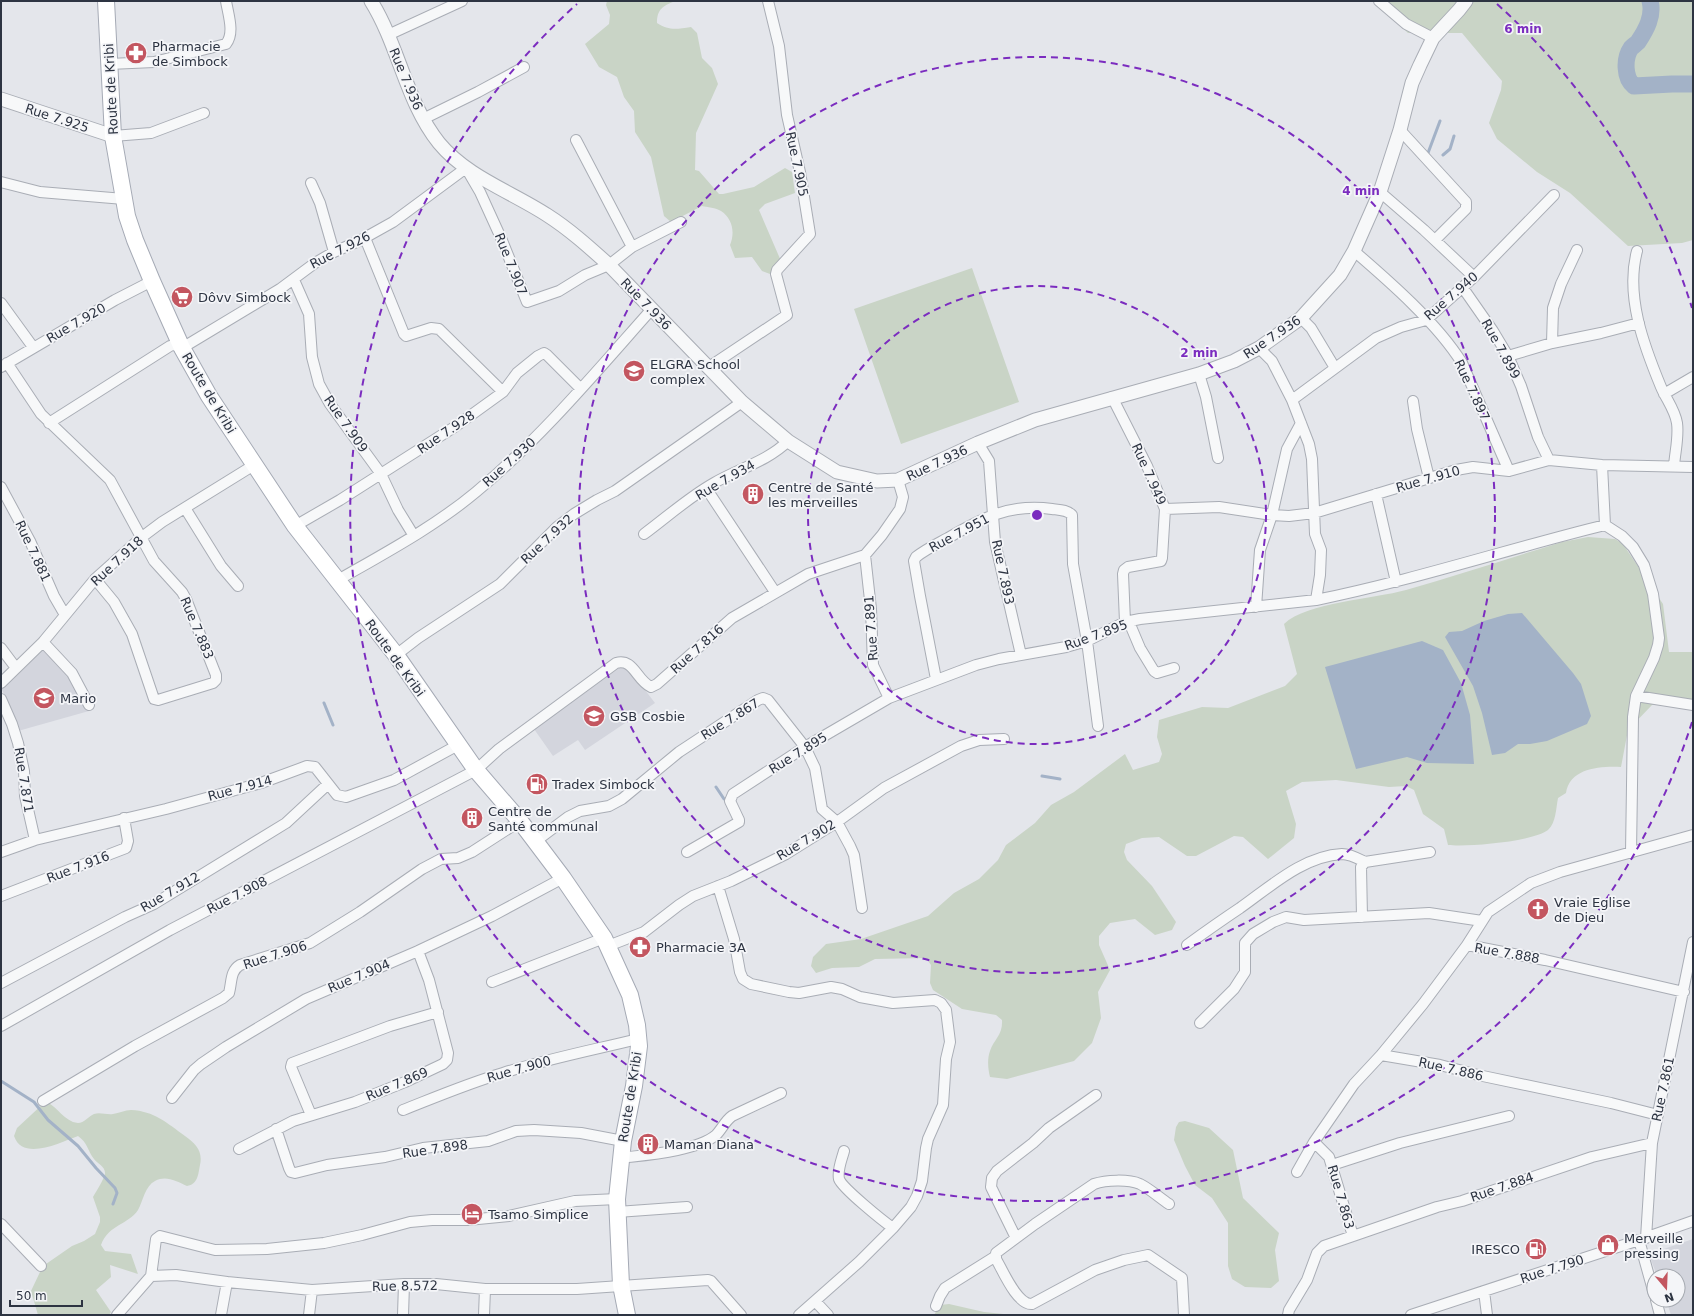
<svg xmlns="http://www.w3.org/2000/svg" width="1694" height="1316" viewBox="0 0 1694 1316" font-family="'DejaVu Sans',sans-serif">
	<rect width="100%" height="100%" fill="#e4e6eb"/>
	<!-- built -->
	<path fill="#d3d5dd" d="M42,648L71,673L89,711L18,731L11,708L1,688Z
		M625,664L655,703L585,750L578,740L553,756L534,729Z
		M1693,1239V1315H1671L1666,1300H1678V1276H1657L1649,1254Z"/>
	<!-- green -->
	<path fill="#c9d4c6" d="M607,1H675C663,6 657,9 657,23C669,31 677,29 691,27L697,33L702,58L712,68L718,84L696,133L695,170L699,171L719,194H723L754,187L785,168L792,172L795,193L765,204L759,210L781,261L770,274L762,271L752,257L735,258L730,245C735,233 733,219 721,211C716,208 707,207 702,206L671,222L664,216L651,157L635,132L634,111L624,97L617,77L599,67L585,44L609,24L610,15L606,5Z
		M1373,1H1693V240L1682,243L1628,246L1570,193L1537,172L1497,139L1489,123L1501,90L1502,81L1462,33H1408Z
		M972,268L1019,402L901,444L854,309Z
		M1588,537L1615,539L1623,544L1663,604L1669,652H1693V703L1652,705L1628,730L1621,767C1600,766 1570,768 1566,793L1558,798C1556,808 1556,823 1548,830C1532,842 1468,847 1448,845L1444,829L1423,814L1414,790L1406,786L1389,787L1336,780L1302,782L1286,791L1296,824L1294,838L1268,859L1243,837L1234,836L1196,856H1187L1159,837L1142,838L1126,844L1124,852L1127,860L1152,886L1176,922L1172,930L1155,935L1135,919L1110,923L1099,936V945L1110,970L1098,992L1101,1018L1092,1043L1074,1061L1007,1079L990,1077C988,1069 987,1059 990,1051C994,1039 1003,1035 1002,1020L996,1015L962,1009L933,990L930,983L931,965L926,958L875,959L859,967L832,968L816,973L811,966L813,957L826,944L861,939L928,916L954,893L979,879L998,860L1006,845L1035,823L1051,805L1074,792L1125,754L1133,770L1159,762L1162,754L1157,737L1159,720L1202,707L1228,708L1285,686L1297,674L1284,624C1307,602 1374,599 1406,590C1458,575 1510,558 1562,542Z
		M45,1102C56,1104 64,1122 78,1123C84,1123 89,1116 94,1114C100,1112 107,1115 113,1114C119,1113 125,1110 131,1110C154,1111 167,1123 185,1136C196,1144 203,1151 200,1165C198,1175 198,1184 187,1186C176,1181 166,1175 155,1181C145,1186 143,1201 138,1210C128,1225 109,1224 101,1245L105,1251L131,1254L138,1274L110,1265L111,1277L96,1290L111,1312L109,1315H38L31,1291L40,1272L46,1264L72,1246L84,1241L95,1234L100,1222V1217L93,1197C97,1190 103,1181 105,1174C106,1167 97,1163 94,1159C87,1150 88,1143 78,1136C61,1142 23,1162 14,1136L17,1128Z
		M1185,1121L1209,1128L1233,1150L1243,1198L1279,1233L1275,1250L1279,1281L1271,1288L1245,1287L1232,1279L1228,1266V1223L1212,1198L1195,1185L1185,1166L1174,1140L1176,1127L1179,1122Z
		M949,1304L984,1312L1013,1315H934L940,1305Z"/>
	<!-- water -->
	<path fill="#a3b2c7" d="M1522,613L1573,673L1581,684L1591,716L1587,724L1547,741L1530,744H1518L1505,753L1492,755L1482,713L1473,686L1445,637L1449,632L1462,631L1484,621L1508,614Z
		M1422,641L1443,650L1461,683L1470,715L1474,764L1427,763L1407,757L1356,769L1325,667Z"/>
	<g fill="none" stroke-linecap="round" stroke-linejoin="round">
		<!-- stream -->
		<path stroke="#a3b2c7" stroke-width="3" d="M1428,153L1440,121
			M1443,155L1450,149L1454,136
			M324,703L333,725
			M1042,776L1060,779
			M716,787L724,799
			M1,1081L34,1102L48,1120L78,1146L96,1168L115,1188L117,1193L113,1204"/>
		<!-- river -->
		<path stroke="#a3b2c7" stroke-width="17" d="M1650,1C1654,16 1646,30 1638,42C1636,44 1633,46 1631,48C1624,58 1624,78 1634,86L1672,84H1693"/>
		<!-- minor casing -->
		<g stroke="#a9adb5" stroke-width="12">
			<path id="minor" d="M1379,1L1406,24L1433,38
				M388,35L462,1
				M109,64L154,62L226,44C235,33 228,14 226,1
				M423,119L478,92L524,67
				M1400,130L1466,202V209L1435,240
				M113,136L151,133L204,113
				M576,140L632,247
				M1,182L40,192L124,199
				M311,183L320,203L334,252
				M1380,192L1424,230L1474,277
				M365,238L404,334L406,336L431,328L439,329L503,392
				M1354,251C1390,282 1437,323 1462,363L1509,471
				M1637,251C1625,296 1644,346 1661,387C1666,399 1675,410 1677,423C1679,437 1675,452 1674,466
				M294,280L309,314L312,357L319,384L330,404L381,474L398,510L414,536
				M1463,288L1493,331L1508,356L1521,386L1538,437L1549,460
				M1,303L33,347
				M1301,318L1311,328L1335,368
				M1552,343L1553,308L1561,284L1577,250
				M1508,356L1552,343L1601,333L1639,323
				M7,363L41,414L110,480L154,561L182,592L186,599L216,675V680L213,683L158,700L154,699L132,634L114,602L95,579
				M1,367L115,300L152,281
				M709,367L787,315L776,274L777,270L810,234L800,172L787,115L779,46L768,1
				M1199,374L1206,397L1218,458
				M1664,394L1693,377
				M1112,397L1147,466L1165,509L1162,558L1161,561L1128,567L1124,570L1123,574L1125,622
				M1292,400L1376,338L1401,327L1426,320L1474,277L1554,195
				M1413,401L1417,429L1429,478
				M49,423L170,346L174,345L182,348L280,289L315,263L334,252L359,241L393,222L466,168L480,192L501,238L527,302L559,291L585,275L609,265L632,247L681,222
				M978,443L989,461L995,542L1021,655
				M1602,465L1605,525
				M1,487L30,541L54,596L65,615
				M706,488L775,592
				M1376,494L1396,582
				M185,508L221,566L238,586
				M1165,509L1219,507L1272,515L1289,516L1314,513L1456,470L1473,467L1509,471L1549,460L1602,465L1693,467
				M295,526L340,500L456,426L503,392L517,373L538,356L544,353L547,355L581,389
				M644,534C667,517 689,497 714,483C738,469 768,461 788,441
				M865,555L871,609L873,665L889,698
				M338,580C385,553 434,527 476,492C541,438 595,373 651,310
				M1316,600C1414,580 1508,549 1605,525L1622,536L1633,547L1644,565L1653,594L1659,638L1658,645L1654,658L1636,696L1633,717L1631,853
				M1256,607L1260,550L1272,515L1287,449L1301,423
				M1129,622L1140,648L1154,671L1157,673L1174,668
				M43,642L72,673L89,705
				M1,648L16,668
				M396,655L418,638L500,584L557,527L574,514L597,500L615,491L742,402
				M936,679L920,596L914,561L916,557C926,549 937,544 948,538C982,518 1011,503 1052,509C1060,510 1067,510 1072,515L1073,564L1087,641L1098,726
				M1,683L43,642L95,579L142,537L162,522L254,465
				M1636,696L1693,705
				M1,699L12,724L18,743L24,771L25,796L35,840
				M536,841L568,817L580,811L609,806L622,799L679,752L758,700L763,698L768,700L805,747L815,768L822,809L837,822L850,846L854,855L862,908
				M1,852L35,840L166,809L261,783L307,766L315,767L337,795L346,797L394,780L458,745
				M687,852L739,822V820L730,801L733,794L805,747L889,698L976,665L999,659L1066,647L1087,641L1125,622L1140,619L1316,600L1320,575L1321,550L1315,534L1312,459L1309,444L1292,400L1272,361L1259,348
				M718,886L734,939L740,972L743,979L751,984L789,992L799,993L831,987L842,989L860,997L893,1003L935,1000L941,1003L946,1010L950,1042L946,1059L943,1105L928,1139L926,1148L922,1181L917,1196L911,1207L893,1228L859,1262L799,1315
				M1,896L126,848L128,841L124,818
				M1362,917L1361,867L1365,862L1430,852
				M1187,945C1205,932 1222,920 1240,908C1270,887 1303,856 1342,854C1350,854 1357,858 1365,862
				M1467,945L1423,1004L1381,1055L1440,1065L1478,1075L1611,1103L1658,1115
				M608,946L644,932L679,905L693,896L731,881L786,854L837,822L884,788L961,746L979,740L1004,739
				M492,982L604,938
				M1,983L125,917L154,904L286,823L328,784
				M1684,992L1545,960L1467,945L1488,912L1531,883L1560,872L1693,835
				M1200,1023L1234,989L1245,972V943L1253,934L1273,922L1286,917L1304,920L1429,913L1482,921
				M1,1026L170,930L476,770L499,749L616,663C634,658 636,680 651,687L657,684L732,618L808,574L865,555L882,535L900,509L903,497L898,480
				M172,1098L194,1070L201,1064L226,1047L306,999L418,951L492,916L563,878
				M43,1101L135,1046L223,998L229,993C232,982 230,971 240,965L310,943L360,912L422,869L441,859L458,858L472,852L520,821
				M403,1110C436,1097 469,1083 503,1073C547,1059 593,1050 638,1039
				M311,1115L291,1067L292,1063L390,1026L438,1012
				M276,1129L289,1168L291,1172L295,1173L327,1165L385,1157L423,1148L488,1141L516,1131L534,1130L581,1133L623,1141
				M239,1149L293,1121L355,1102L405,1082L443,1064L447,1060L448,1053L429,980L418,951
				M844,1151C842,1159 837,1170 839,1179C842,1188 883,1221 893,1228
				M621,1158C645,1155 697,1151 716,1135C722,1129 725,1121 732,1116L781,1093
				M1332,1165L1400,1143L1509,1116
				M1297,1172L1314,1142
				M1169,1204C1160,1198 1150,1189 1140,1184C1128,1179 1106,1180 1094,1184L1035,1224L996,1253V1259C1003,1271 1017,1305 1032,1304L1095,1270L1124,1260L1148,1255L1182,1278L1184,1315
				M617,1212L687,1207
				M1,1224L41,1266
				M1353,1236L1437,1207L1462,1201L1592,1157L1652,1143
				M1016,1238L991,1187L992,1178L997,1171L1033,1143L1049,1128L1096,1095
				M1646,1238L1652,1143L1693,942
				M1639,1240L1654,1294
				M151,1276L156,1239L160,1236L215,1250L267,1249L324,1243L362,1235L410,1222L432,1220H468L509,1216L575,1201L617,1199
				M1484,1291L1487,1315
				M1656,1300L1660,1315
				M815,1301L828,1315
				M936,1306L940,1296L945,1288L996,1256
				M117,1315L151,1276L176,1275L227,1282L312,1290L404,1284H436L485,1289H577L708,1280L711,1281L741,1315
				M221,1315L227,1282
				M309,1315L312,1290
				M403,1315L404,1284
				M484,1315L485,1289
				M1288,1315L1289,1310L1307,1280L1317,1253L1324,1246L1353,1236L1329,1157L1314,1142L1354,1084L1381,1055
				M1411,1315L1639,1240L1693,1221"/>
		</g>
		<!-- tertiary casing -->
		<g stroke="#a9adb5" stroke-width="15">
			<path id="tertiary" d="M371,1C399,46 406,102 439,143C467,177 512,192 547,215C569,229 589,247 609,265L742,402L788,441L837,472L877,481L898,480L978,443L1035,420L1199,374L1234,361L1259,348L1301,318L1340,275L1354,251L1380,192L1400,130L1412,83L1420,65L1433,38L1459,10L1466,1
				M1,99L113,136"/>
		</g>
		<!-- primary casing -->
		<g stroke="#a5aab5" stroke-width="18">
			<path id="primary" d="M106,1L113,136L127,216L135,240L152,281L182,348L209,396L295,526L396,655L476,770L520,821L563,878L604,938L630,995L637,1025L639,1046L634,1086L623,1141L617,1199L621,1285L627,1315"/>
		</g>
		<!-- minor -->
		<use href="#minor" stroke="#f7f8f9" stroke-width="10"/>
		<!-- tertiary -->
		<use href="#tertiary" stroke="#f7f8f9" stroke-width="13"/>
		<!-- primary -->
		<use href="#primary" stroke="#fff" stroke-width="16"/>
	</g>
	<!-- distance rings -->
	<g fill="none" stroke="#7b2cbf" stroke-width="2" stroke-dasharray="7 5">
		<circle cx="1037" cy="515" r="229"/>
		<circle cx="1037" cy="515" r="458"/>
		<path d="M1692 722A687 687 0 1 1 577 4M1497 4A687 687 0 0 1 1692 308"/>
	</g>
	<!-- icons -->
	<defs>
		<g id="pharmacy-disc" transform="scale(1.15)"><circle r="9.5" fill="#c35660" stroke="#f4f5f8"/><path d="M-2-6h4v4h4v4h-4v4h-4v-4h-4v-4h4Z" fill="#fff"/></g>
		<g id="supermarket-disc" transform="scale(1.15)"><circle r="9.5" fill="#c35660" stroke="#f4f5f8"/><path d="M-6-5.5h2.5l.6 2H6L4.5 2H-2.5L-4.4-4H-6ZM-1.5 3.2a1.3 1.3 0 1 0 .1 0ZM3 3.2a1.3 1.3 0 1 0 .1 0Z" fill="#fff"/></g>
		<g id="school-disc" transform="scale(1.15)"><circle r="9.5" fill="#c35660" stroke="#f4f5f8"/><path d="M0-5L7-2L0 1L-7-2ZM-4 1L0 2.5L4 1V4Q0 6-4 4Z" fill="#fff"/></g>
		<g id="building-disc" transform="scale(1.15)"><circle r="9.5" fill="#c35660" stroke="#f4f5f8"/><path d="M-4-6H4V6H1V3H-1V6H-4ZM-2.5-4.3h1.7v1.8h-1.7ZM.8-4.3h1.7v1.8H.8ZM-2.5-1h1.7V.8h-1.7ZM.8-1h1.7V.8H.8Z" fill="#fff"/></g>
		<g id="fuel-disc" transform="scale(1.15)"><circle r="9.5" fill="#c35660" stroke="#f4f5f8"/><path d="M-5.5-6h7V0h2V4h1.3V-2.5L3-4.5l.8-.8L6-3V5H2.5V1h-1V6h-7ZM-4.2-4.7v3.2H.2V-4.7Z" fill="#fff"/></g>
		<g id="church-disc" transform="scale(1.15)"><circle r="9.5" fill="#c35660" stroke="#f4f5f8"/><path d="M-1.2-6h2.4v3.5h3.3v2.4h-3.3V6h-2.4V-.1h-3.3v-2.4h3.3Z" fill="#fff"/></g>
		<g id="hotel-disc" transform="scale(1.15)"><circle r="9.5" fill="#c35660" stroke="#f4f5f8"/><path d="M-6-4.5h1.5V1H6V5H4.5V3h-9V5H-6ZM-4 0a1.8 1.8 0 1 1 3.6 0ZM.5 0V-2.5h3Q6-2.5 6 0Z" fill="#fff"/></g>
		<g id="shop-disc" transform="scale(1.15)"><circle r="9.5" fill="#c35660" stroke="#f4f5f8"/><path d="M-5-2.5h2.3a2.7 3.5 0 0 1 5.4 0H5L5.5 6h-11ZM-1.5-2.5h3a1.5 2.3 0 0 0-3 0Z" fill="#fff"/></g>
	</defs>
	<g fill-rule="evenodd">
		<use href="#pharmacy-disc" x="136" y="53"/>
		<use href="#supermarket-disc" x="182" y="297"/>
		<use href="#school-disc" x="634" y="371"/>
		<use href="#building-disc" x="753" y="494"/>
		<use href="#school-disc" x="44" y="698"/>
		<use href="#school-disc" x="594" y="716"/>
		<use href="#fuel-disc" x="537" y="784"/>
		<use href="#building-disc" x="472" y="818"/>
		<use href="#church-disc" x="1538" y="909"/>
		<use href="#pharmacy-disc" x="640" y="947"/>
		<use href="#building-disc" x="648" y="1144"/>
		<use href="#hotel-disc" x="472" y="1214"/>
		<use href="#shop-disc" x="1608" y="1245"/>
		<use href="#fuel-disc" x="1536" y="1249"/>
	</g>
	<g text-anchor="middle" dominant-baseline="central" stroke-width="3.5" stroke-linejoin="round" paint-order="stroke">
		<!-- poi labels -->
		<g font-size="13" fill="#2d3442" stroke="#f4f5f8" text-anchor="start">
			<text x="152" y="46">Pharmacie<tspan x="152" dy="15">de Simbock</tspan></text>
			<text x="198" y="297">Dôvv Simbock</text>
			<text x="650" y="364">ELGRA School<tspan x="650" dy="15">complex</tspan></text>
			<text x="768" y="487">Centre de Santé<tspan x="768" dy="15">les merveilles</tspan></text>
			<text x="60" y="698">Mario</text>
			<text x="610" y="716">GSB Cosbie</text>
			<text x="552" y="784">Tradex Simbock</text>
			<text x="488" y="811">Centre de<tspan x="488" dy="15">Santé communal</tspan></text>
			<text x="1554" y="902">Vraie Eglise<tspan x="1554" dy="15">de Dieu</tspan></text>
			<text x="656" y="947">Pharmacie 3A</text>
			<text x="664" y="1144">Maman Diana</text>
			<text x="488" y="1214">Tsamo Simplice</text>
			<text x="1624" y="1238">Merveille<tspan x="1624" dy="15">pressing</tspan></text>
			<text x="1520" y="1249" text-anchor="end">IRESCO</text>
		</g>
		<!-- street labels -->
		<g font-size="13" fill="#2d3442" stroke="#f4f5f8">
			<text transform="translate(406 79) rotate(67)">Rue 7.936</text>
			<text transform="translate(111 89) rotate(-93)">Route de Kribi</text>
			<text transform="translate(57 118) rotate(18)">Rue 7.925</text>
			<text transform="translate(797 164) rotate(78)">Rue 7.905</text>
			<text transform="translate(340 250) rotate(-27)">Rue 7.926</text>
			<text transform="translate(511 264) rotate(68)">Rue 7.907</text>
			<text transform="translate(1451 296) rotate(-41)">Rue 7.940</text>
			<text transform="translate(646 304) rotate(46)">Rue 7.936</text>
			<text transform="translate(76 323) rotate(-30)">Rue 7.920</text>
			<text transform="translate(1272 337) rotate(-34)">Rue 7.936</text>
			<text transform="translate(1501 349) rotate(61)">Rue 7.899</text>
			<text transform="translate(1472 390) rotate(65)">Rue 7.897</text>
			<text transform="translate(209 393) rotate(59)">Route de Kribi</text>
			<text transform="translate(346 424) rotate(55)">Rue 7.909</text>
			<text transform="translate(446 432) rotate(-34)">Rue 7.928</text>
			<text transform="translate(509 462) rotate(-42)">Rue 7.930</text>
			<text transform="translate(937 463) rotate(-25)">Rue 7.936</text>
			<text transform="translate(1149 474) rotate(66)">Rue 7.949</text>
			<text transform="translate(1428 479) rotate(-16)">Rue 7.910</text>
			<text transform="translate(725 480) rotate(-30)">Rue 7.934</text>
			<text transform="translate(959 533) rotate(-28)">Rue 7.951</text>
			<text transform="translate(547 539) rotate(-43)">Rue 7.932</text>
			<text transform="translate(33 551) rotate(65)">Rue 7.881</text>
			<text transform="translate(117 561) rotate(-43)">Rue 7.918</text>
			<text transform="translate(1003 572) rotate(78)">Rue 7.893</text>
			<text transform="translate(197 628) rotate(67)">Rue 7.883</text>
			<text transform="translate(871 628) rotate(-94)">Rue 7.891</text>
			<text transform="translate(1096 635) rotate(-20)">Rue 7.895</text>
			<text transform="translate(697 649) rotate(-42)">Rue 7.816</text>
			<text transform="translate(395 658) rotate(54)">Route de Kribi</text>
			<text transform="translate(730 719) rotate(-32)">Rue 7.867</text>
			<text transform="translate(798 753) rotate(-32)">Rue 7.895</text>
			<text transform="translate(24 780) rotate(81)">Rue 7.871</text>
			<text transform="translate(240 788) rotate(-15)">Rue 7.914</text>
			<text transform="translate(806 840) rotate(-31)">Rue 7.902</text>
			<text transform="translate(78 867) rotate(-21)">Rue 7.916</text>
			<text transform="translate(170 892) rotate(-30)">Rue 7.912</text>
			<text transform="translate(237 895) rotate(-27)">Rue 7.908</text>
			<text transform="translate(1507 953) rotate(10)">Rue 7.888</text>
			<text transform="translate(275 955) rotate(-18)">Rue 7.906</text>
			<text transform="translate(359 976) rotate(-23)">Rue 7.904</text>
			<text transform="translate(519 1069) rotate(-16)">Rue 7.900</text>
			<text transform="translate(1451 1069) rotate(13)">Rue 7.886</text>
			<text transform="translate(397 1084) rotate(-23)">Rue 7.869</text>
			<text transform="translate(1663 1089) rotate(-78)">Rue 7.861</text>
			<text transform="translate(630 1097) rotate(-81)">Route de Kribi</text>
			<text transform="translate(435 1149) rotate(-8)">Rue 7.898</text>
			<text transform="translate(1502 1187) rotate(-19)">Rue 7.884</text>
			<text transform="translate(1341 1197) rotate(74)">Rue 7.863</text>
			<text transform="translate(1552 1269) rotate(-18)">Rue 7.790</text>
			<text transform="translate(405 1286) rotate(-1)">Rue 8.572</text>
		</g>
	</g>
	<circle cx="1037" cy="515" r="6" fill="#7b2cbf" stroke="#f4f5f8" stroke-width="2"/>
	<g font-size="12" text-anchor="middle" font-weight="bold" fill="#7b2cbf" stroke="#f4f5f8" stroke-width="3.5" stroke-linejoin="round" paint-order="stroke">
		<text x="1523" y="33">6 min</text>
		<text x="1361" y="195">4 min</text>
		<text x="1199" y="357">2 min</text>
	</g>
	<!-- border -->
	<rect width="1694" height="1316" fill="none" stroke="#2d3442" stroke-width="4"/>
	<!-- north arrow -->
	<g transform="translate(1666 1288) rotate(161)"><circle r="19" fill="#f4f5f8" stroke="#a4a8af"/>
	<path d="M0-3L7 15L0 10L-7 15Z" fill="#c35660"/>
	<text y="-6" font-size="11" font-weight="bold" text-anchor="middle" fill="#2d3442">N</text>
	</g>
	<!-- scale -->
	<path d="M10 1300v6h72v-6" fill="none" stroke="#2d3442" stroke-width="2"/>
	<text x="16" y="1300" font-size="12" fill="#2d3442" stroke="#f4f5f8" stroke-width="3" paint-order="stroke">50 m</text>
</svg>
